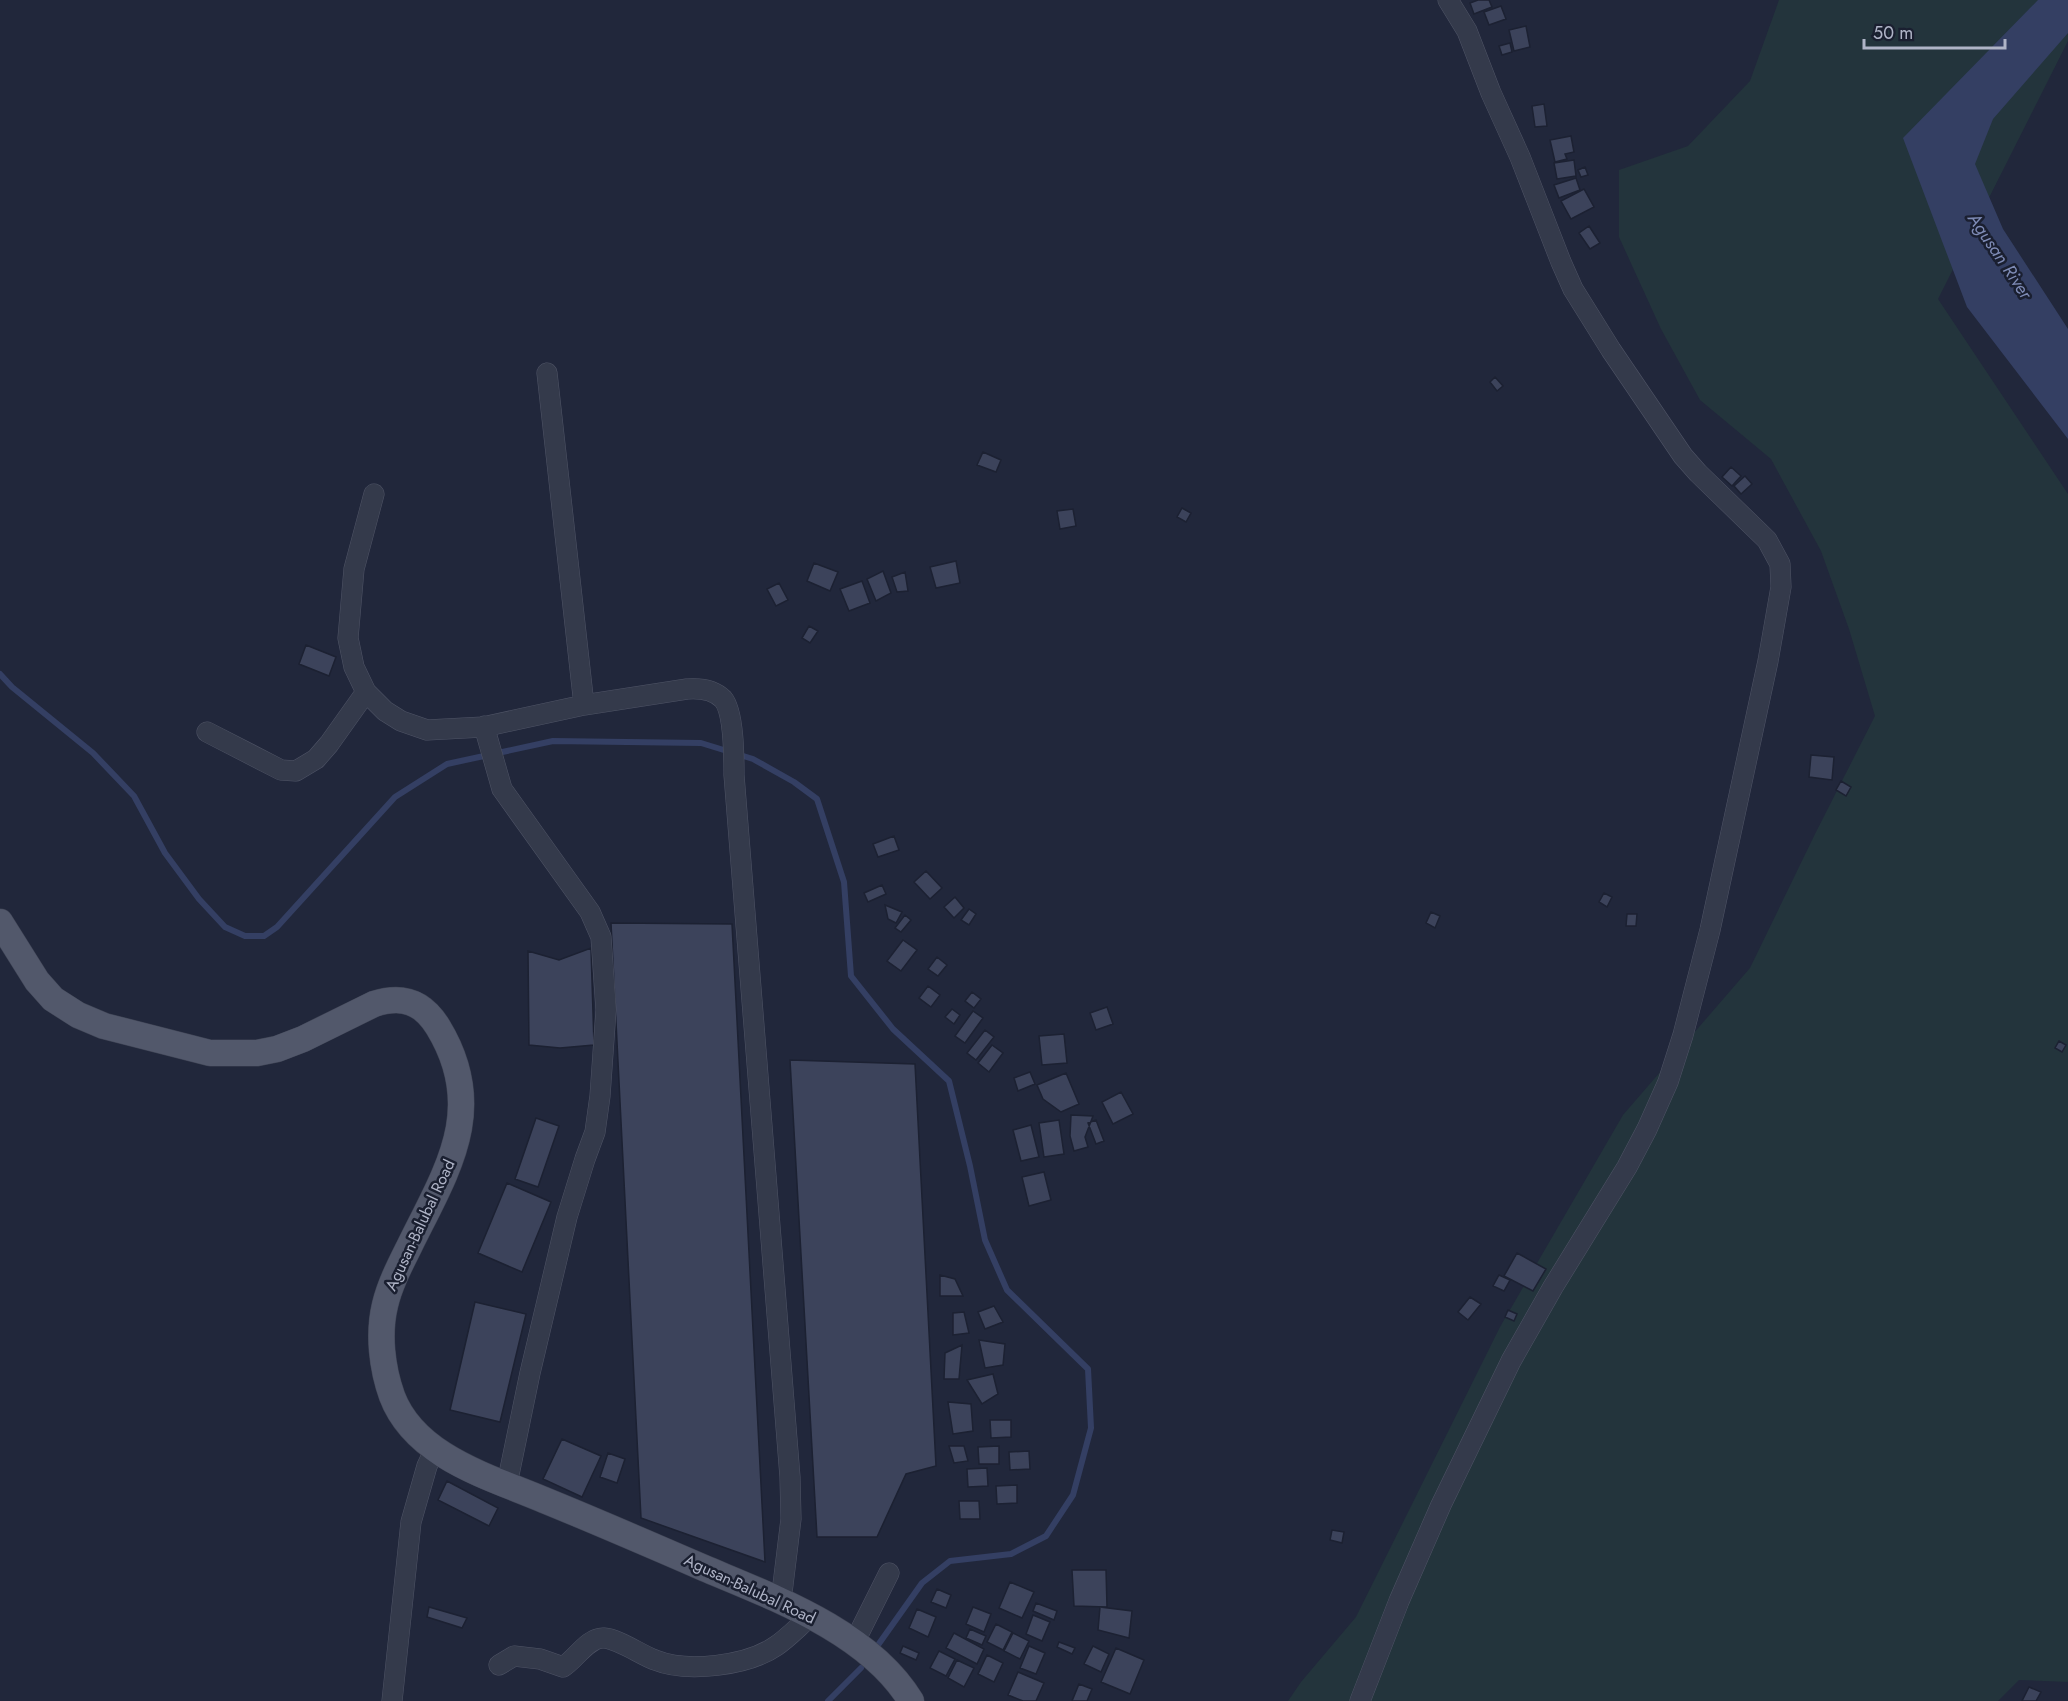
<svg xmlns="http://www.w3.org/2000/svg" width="2068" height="1701" viewBox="0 0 2068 1701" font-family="Jost,sans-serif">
	<rect width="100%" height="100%" fill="#21273b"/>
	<!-- green -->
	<path fill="#23343c" d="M1779,0H2068V41L1938,299L2068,494V1682L2019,1680L1998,1701H1288L1301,1682L1356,1617L1500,1327L1623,1115L1750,968L1815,834L1875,716L1849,629L1821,551L1771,459L1700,400L1661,329L1619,237V170L1688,146L1750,81Z"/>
	<!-- water -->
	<path fill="#343f63" d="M2038,0H2068V33L1993,119L1975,164L2003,229L2068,329V439L1967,307L1903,138Z"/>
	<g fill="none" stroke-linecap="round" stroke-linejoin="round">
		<!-- stream -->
		<path stroke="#343f63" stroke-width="6" d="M0,674L12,687L93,753L134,796L165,853L199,899L225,927L245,936H264L277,927L395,797L447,764L553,741L701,743L753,759L794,782L817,799L844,882L851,976L893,1029L949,1081L970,1166L985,1240L1007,1290L1088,1369L1091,1428L1073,1495L1046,1536L1011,1554L950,1561L922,1583L878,1645
			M828,1701L861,1668"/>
	</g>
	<!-- building -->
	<path fill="#3c435b" stroke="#1c2132" stroke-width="1.5" d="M1478,0H1489L1492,7L1474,14L1470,3Z
		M1501,6L1506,19L1489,25L1484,12Z
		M1526,26L1530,47L1514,51L1509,30Z
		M1510,43L1512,52L1502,55L1499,46Z
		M1544,104L1547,126L1535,127L1532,106Z
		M1571,136L1574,152L1565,154L1567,159L1555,162L1550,140Z
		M1574,160L1576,176L1557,179L1554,163Z
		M1585,167L1588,175L1581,177L1578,170Z
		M1576,178L1580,190L1559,198L1554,185Z
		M1584,189L1594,207L1571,219L1561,201Z
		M1589,226L1600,243L1590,249L1579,233Z
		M1495,377L1503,386L1497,391L1490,382Z
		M983,452L1001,460L996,472L977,465Z
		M1731,467L1741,476L1732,486L1722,477Z
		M1745,476L1752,484L1741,494L1734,486Z
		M1182,508L1191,513L1186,522L1177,517Z
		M1073,509L1076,526L1060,529L1057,511Z
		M956,561L960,583L936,588L930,567Z
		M814,563L838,572L830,591L807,581Z
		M883,571L891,593L876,601L867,579Z
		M905,572L908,591L897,592L892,577Z
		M862,581L870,603L849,611L840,589Z
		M779,583L788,600L776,606L767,589Z
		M809,626L818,631L810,643L802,638Z
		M306,645L336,657L329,676L299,664Z
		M1811,755L1834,757L1832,780L1809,777Z
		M1841,781L1851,787L1846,796L1836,790Z
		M894,836L899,850L878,857L873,844Z
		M926,871L942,888L930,899L914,882Z
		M882,885L886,894L868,902L864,893Z
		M1604,893L1612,897L1607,907L1599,902Z
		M955,897L964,908L954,918L944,907Z
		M885,905L902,912L896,923L888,919Z
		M969,909L976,914L969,925L961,920Z
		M1431,912L1440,916L1435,928L1426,923Z
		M1627,914H1637L1636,926H1626Z
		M905,915L911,920L901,932L895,928Z
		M611,923L732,924L765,1562L641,1518Z
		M903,940L917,950L901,971L887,961Z
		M591,948L594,1045L560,1048L529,1045L528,951L559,960Z
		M937,957L947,965L938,976L928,969Z
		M928,986L940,995L931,1007L919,998Z
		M972,992L981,999L974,1008L965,1001Z
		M1107,1007L1113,1024L1096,1030L1090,1013Z
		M952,1009L960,1015L954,1024L945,1017Z
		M973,1011L983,1018L965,1043L955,1036Z
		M985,1030L994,1037L976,1060L967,1053Z
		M1064,1034L1067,1063L1042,1065L1039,1036Z
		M2059,1041L2066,1045L2062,1052L2055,1048Z
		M992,1045L1003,1053L989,1072L978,1063Z
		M790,1060L915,1064L936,1466L906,1474L877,1537H817Z
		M1030,1072L1035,1084L1018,1091L1014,1078Z
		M1066,1073L1079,1104L1061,1112L1043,1099L1037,1085Z
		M1121,1092L1133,1114L1113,1124L1102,1102Z
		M1071,1115L1093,1116L1085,1137L1088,1147L1074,1151L1070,1136Z
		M536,1118L559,1126L538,1187L515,1179Z
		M1059,1120L1064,1154L1044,1157L1039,1123Z
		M1096,1120L1104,1141L1096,1144L1088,1123Z
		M1031,1125L1039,1157L1021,1161L1013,1130Z
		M1044,1172L1051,1200L1029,1206L1022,1177Z
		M507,1183L551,1202L522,1272L478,1253Z
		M1517,1253L1546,1269L1533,1291L1504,1276Z
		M940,1275L955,1279L963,1296H940Z
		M1499,1275L1510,1280L1504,1291L1493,1286Z
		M1470,1297L1481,1304L1468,1320L1458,1312Z
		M475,1302L526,1314L500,1422L450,1410Z
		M994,1306L1003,1322L985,1329L978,1312Z
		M1508,1310L1517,1314L1514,1321L1505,1317Z
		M964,1312L969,1333L953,1335V1313Z
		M979,1340L1005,1344L1003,1365L985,1368Z
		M962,1345L959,1379H944L945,1353Z
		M993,1374L998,1394L982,1404L967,1380Z
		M948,1402L971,1404L973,1431L953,1434Z
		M990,1420H1011V1437L991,1438Z
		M562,1439L601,1456L582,1497L543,1479Z
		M949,1446H964L968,1461L954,1463Z
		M999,1446V1464H979L978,1447Z
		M1029,1451L1030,1469L1010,1470L1009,1452Z
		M608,1453L625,1459L617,1483L600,1477Z
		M987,1468L988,1486L968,1487L967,1469Z
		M447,1481L498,1508L489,1526L438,1500Z
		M1017,1485V1503L997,1504L996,1486Z
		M959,1501H979L980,1519H960Z
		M1332,1530L1344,1532L1342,1543L1330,1540Z
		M1072,1570H1106L1107,1607L1074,1606Z
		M1010,1582L1034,1592L1022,1618L999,1608Z
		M937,1589L951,1595L946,1608L931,1602Z
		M1036,1603L1057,1611L1054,1620L1033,1611Z
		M429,1607L467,1618L462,1628L427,1617Z
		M973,1607L991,1614L984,1632L966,1624Z
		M1100,1607L1132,1611L1129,1638L1098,1630Z
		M917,1609L936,1617L928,1637L909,1628Z
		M1033,1615L1050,1622L1042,1641L1026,1634Z
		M996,1624L1012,1632L1003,1650L987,1642Z
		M970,1629L986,1636L982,1645L966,1638Z
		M954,1633L984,1649L977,1664L946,1648Z
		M1013,1633L1029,1641L1020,1659L1004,1651Z
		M1059,1642L1075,1648L1072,1654L1057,1647Z
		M903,1646L919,1653L916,1660L900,1653Z
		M1029,1646L1045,1653L1036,1674L1020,1668Z
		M1093,1646L1109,1654L1101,1672L1084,1664Z
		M1116,1648L1144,1660L1130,1694L1101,1682Z
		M939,1651L955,1659L946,1676L930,1668Z
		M987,1655L1003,1663L994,1682L978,1674Z
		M957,1660L974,1668L964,1687L948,1678Z
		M1018,1672L1044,1683L1036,1701H1023L1008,1695Z
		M1079,1684L1092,1689L1087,1701H1072Z
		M2029,1687L2041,1692L2036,1701H2022Z"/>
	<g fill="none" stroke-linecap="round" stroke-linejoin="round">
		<!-- minor casing -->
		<g stroke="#4f5466" stroke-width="21">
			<path id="minor" d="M547,373L584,705
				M374,494L354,569L348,638L354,667L366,692L385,711L401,721L427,730L483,727L584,705L687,689C700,688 713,689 723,699C734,712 734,758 734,775L790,1477L791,1519L781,1601
				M484,726L502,789L590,912L601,937L606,1010L600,1096L595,1132L585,1159L567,1217L530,1373L507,1484
				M207,732L281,770L296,771L316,759L329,744L366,692
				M854,1643L889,1573
				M499,1665L514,1656L540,1659L563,1667C576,1659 588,1637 604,1638C619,1639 641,1655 655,1660C687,1673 747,1666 776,1646C788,1638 799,1626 811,1616
				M392,1701L411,1522L427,1466L435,1449
				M1360,1701L1399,1601L1441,1505L1511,1361L1553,1287L1627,1167L1647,1129L1668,1082L1683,1035L1710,930L1768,661L1781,587L1780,564L1767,540L1698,473L1683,456L1611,350L1573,289L1561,262L1520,157L1491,93L1467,31L1448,0"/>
		</g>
		<!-- major casing -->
		<g stroke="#3e4354" stroke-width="27">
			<path id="major" d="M0,922L37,981L53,999L78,1015L104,1026L210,1053H257L277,1049L303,1039L374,1004C402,995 422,1001 438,1027C488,1109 447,1170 410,1245C400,1265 390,1284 385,1305C378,1334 382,1368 392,1396C415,1457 490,1477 544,1500C598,1522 651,1545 704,1568C775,1598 869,1632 911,1701"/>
		</g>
		<!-- minor -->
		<use href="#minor" stroke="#343a4b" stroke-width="20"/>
		<!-- major -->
		<use href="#major" stroke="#52586b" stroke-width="26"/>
	</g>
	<g text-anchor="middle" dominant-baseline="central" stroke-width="5" stroke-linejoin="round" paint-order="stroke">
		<!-- street labels -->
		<g font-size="16" fill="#afb4c7" stroke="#1a1f30">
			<text transform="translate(420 1225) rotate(-65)">Agusan-Balubal Road</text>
			<text transform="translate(750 1589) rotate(25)">Agusan-Balubal Road</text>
		</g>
		<!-- water labels -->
		<g font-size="18" font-style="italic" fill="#7e8bb5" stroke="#1a1f30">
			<text transform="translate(2000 256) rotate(56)">Agusan River</text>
		</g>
	</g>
	<!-- scale -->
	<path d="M1864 39v9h141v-9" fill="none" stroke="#afb4c7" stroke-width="3"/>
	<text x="1873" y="39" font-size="18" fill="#afb4c7" stroke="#1a1f30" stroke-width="4.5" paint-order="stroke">50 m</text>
</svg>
